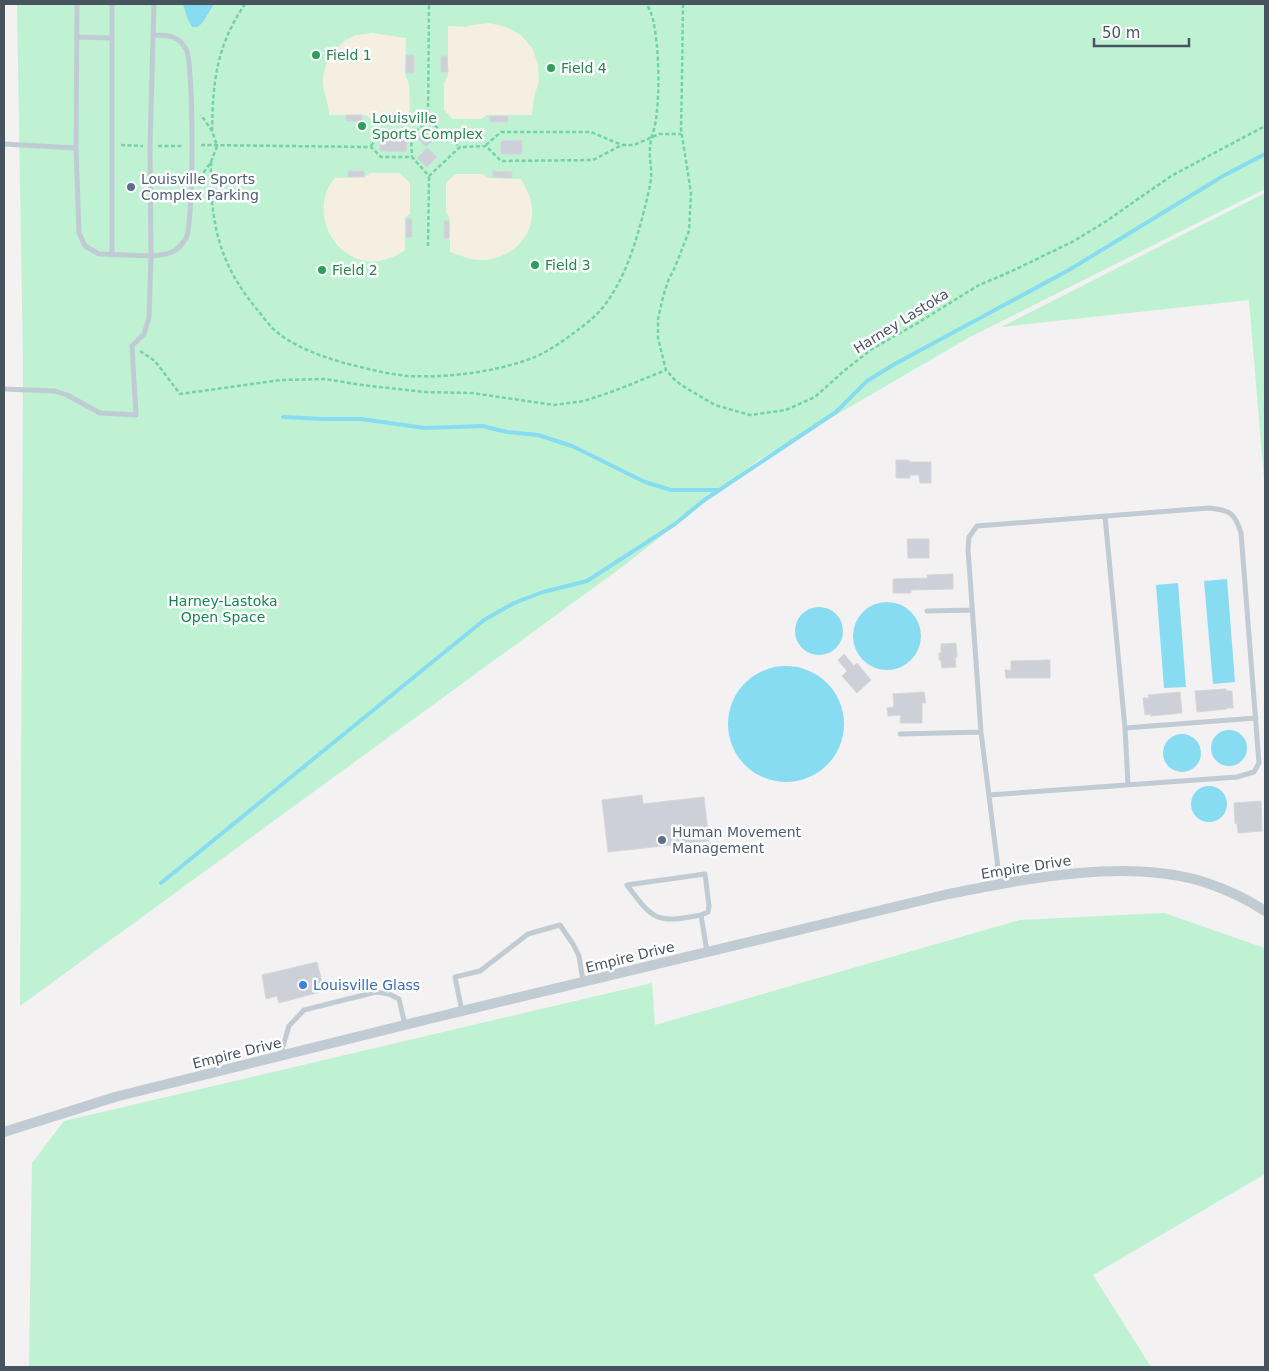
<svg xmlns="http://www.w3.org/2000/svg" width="1269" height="1371" viewBox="0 0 1269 1371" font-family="'DejaVu Sans',sans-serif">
	<rect width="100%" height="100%" fill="#f3f1f1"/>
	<!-- green -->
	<path fill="#bef2d2" d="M17,4H1265V189L970,337L757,461L622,567L20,1006L23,364Z
		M1265,193V492L1249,300L1001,327Z
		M1164,913L1265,948V1174L1093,1275L1151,1367H29L32,1163L64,1121L652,983L655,1025L1020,920Z"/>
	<!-- sand -->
	<path fill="#f5efe1" d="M489,23L506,27L521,35L532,48L538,64L539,81L534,97L532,115H487L481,119H453L444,110V83L448,75V26L466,27L472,25Z
		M372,33L406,38L405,75L409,84L410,110L401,120H372L366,115H329C329,104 324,95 323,84C322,63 337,42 356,35C361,34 367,34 372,33Z
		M370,173H400L410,183V214L405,218V250C392,259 377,264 361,260C332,252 316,218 327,191C328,187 332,182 335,178L365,177Z
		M455,174H482L489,178L521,179C526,188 531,197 532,207C535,236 511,259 483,260C472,261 460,255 450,252V220L446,211V183Z"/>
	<!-- water -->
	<path fill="#88dcf2" d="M183,4H214L203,22L198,27H192L187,18Z
		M1227,579L1235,682L1213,684L1204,581Z
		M1178,583L1186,687L1164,688L1156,585Z
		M853 636a34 34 0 1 1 68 0a34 34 0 1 1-68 0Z
		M795 631a24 24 0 1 1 48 0a24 24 0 1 1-48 0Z
		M728 724a58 58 0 1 1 116 0a58 58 0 1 1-116 0Z
		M1211 748a18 18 0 1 1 36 0a18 18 0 1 1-36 0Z
		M1163 753a19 19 0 1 1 38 0a19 19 0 1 1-38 0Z
		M1191 804a18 18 0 1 1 36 0a18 18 0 1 1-36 0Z"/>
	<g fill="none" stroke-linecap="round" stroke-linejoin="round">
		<!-- stream -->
		<path stroke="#88dcf2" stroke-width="4" d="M283,417L323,419H361L425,428L482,426L507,432L538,435L572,446L645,482L671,490H718
			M161,883L484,620L514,603L543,592L587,581L675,524L703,501L836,412L867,381L893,365L1069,270L1223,176L1265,154"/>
	</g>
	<!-- building -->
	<path fill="#cdd0d6" stroke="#d5d7dd" d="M406,55H414V73H406Z
		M441,56H447L448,72H441Z
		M346,115H362V121H346Z
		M490,116H508V122H490Z
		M427,128L436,137L426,147L417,138Z
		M380,140L407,141L406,152L380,151Z
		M522,140V154H501V141Z
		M427,148L437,157L427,167L417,158Z
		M348,171H364V177H348Z
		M493,171L512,172V178L493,177Z
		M406,219H412V237H406Z
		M444,221H449V238H444Z
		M896,460H909V462H931V483H920L919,475H910V478H896Z
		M907,539H929V558H908Z
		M953,574V589L911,590V593H893V579L928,578L927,575Z
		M956,643L957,657L955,658L956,667L942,668L941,660H939V653H941V644Z
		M844,654L854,666L857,663L871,680L857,693L842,676L847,671L838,660Z
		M1050,660V678H1006L1005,670H1011V661Z
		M1226,689V691H1232L1233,708H1227V709L1197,712L1195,691Z
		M924,692L926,703H922V723H900L901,715L888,716L887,708L894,707L893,694Z
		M1180,692L1182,713L1151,716V714L1145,715L1143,698H1149L1148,695Z
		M642,795L643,804L704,797L709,841L608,852L602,800Z
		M1261,801L1262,831L1238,833L1237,823L1235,824L1234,803Z
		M317,962L324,991L279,1003L277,996L266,999L262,975Z"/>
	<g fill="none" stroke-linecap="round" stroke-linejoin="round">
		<!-- path -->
		<path stroke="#73d3a4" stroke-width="2.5" stroke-dasharray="4 2.5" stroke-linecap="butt" d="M683,4L682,77L681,129L691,193L689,231L675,267L668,281L663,297L658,319V338L666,370L673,378L681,385L715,405L750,415L786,410L815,397L845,370L872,349L916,324L979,285L1010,272L1074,241L1105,222L1171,176L1265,126
			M428,120L429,4
			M212,131C213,81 216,47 245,4
			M411,136L412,157
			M121,145L143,146
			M201,145L371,147L381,157H412L429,176L460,147L486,146L501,161L593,160L622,145H634L659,134H681
			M486,145L501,132H591L622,145
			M158,146H183
			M371,146L379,135L411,136L428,120L460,147
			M211,162C211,175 211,188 212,201C216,244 228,273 255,307C262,315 269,326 278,333C297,348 321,356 344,363C365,368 386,374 408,376C448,378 497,372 535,357C549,351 563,341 575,332C585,325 596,316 604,306C626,277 636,242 645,207C647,198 650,188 651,178C652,168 649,158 650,148C650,138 655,129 656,119C660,91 659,46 653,20C652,14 649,9 647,4
			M200,178L211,162L217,146L212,131L201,115
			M428,246L429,176
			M140,351L155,361L180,394L281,380L325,379L362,385L424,392L472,393L554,405L584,401L614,391L666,370"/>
		<!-- lane -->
		<path stroke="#c1cbd3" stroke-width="5" d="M77,4L76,148L79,233L85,246L99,254L151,256L150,146L154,4
			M77,37L112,38
			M4,144L76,148
			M112,255V4
			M4,389L55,391L67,395L100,413L136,415L132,346L144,334L149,318L151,256C167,255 178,253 186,238C194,225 194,62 186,49C177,34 168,36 153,35
			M1105,516L1125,728L1128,785
			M927,611L972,610
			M1125,728L1256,718
			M900,734L981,732
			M989,795L1237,777L1254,772L1259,763L1241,533C1235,513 1230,510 1209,508L990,525L977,526L969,537L968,549L981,732L1000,884
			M701,915C656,924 653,920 627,885L705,874L709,906L708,912L701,915L707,952
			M462,1011L455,977L480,971L528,934L560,925L573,944L579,956L583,981
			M280,1056L289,1026L304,1010L376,992L389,994L399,999L405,1025"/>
		<!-- street -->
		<path stroke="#c1cbd3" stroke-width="10" d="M4,1132L115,1097L433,1018L944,895C1024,879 1128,857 1207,883C1228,890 1247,899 1265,911"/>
	</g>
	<!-- markers -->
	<g fill="#2e9e5b" stroke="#fff" stroke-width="2">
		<circle cx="316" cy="55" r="5"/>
		<circle cx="551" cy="68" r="5"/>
		<circle cx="362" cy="126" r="5"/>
		<circle cx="535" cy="265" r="5"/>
		<circle cx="322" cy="270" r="5"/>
	</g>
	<g fill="#5c6f8a" stroke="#fff" stroke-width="2">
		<circle cx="131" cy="187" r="5"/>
		<circle cx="662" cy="840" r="5"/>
	</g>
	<circle fill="#3f7fe0" stroke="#fff" stroke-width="2" cx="303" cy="985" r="5"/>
	<g text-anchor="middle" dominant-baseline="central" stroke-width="5" stroke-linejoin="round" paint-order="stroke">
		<!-- leisure labels -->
		<g font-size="14" fill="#27864d" stroke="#fff" text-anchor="start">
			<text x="326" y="55">Field 1</text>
			<text x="561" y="68">Field 4</text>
			<text x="372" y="118">Louisville<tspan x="372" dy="16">Sports Complex</tspan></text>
			<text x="545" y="265">Field 3</text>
			<text x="332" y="270">Field 2</text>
		</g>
		<!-- service labels -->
		<g font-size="14" fill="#4e5e75" stroke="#fff" text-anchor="start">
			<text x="141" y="179">Louisville Sports<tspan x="141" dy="16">Complex Parking</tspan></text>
			<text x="672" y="832">Human Movement<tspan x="672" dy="16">Management</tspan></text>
		</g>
		<!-- street labels -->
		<g font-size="14" fill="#475460" stroke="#fff">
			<text transform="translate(901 321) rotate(-32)">Harney Lastoka</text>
			<text transform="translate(1026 867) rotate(-9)">Empire Drive</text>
			<text transform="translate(630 957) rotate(-14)">Empire Drive</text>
			<text transform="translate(237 1053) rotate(-14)">Empire Drive</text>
		</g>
		<!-- park labels -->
		<g font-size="14" fill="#12874c" stroke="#fff">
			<text x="223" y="601">Harney-Lastoka<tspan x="223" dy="16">Open Space</tspan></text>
		</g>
		<!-- shop labels -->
		<g font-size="14" fill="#366cbe" stroke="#fff" text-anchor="start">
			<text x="313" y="985">Louisville Glass</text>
		</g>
	</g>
	<!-- border -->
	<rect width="1269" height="1371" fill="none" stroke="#475460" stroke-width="10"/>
	<!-- scale -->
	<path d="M1094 38v8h95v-8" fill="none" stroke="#475460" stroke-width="2.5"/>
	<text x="1102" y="38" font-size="15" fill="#475460" stroke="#ffffff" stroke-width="4" paint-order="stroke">50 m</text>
</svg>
